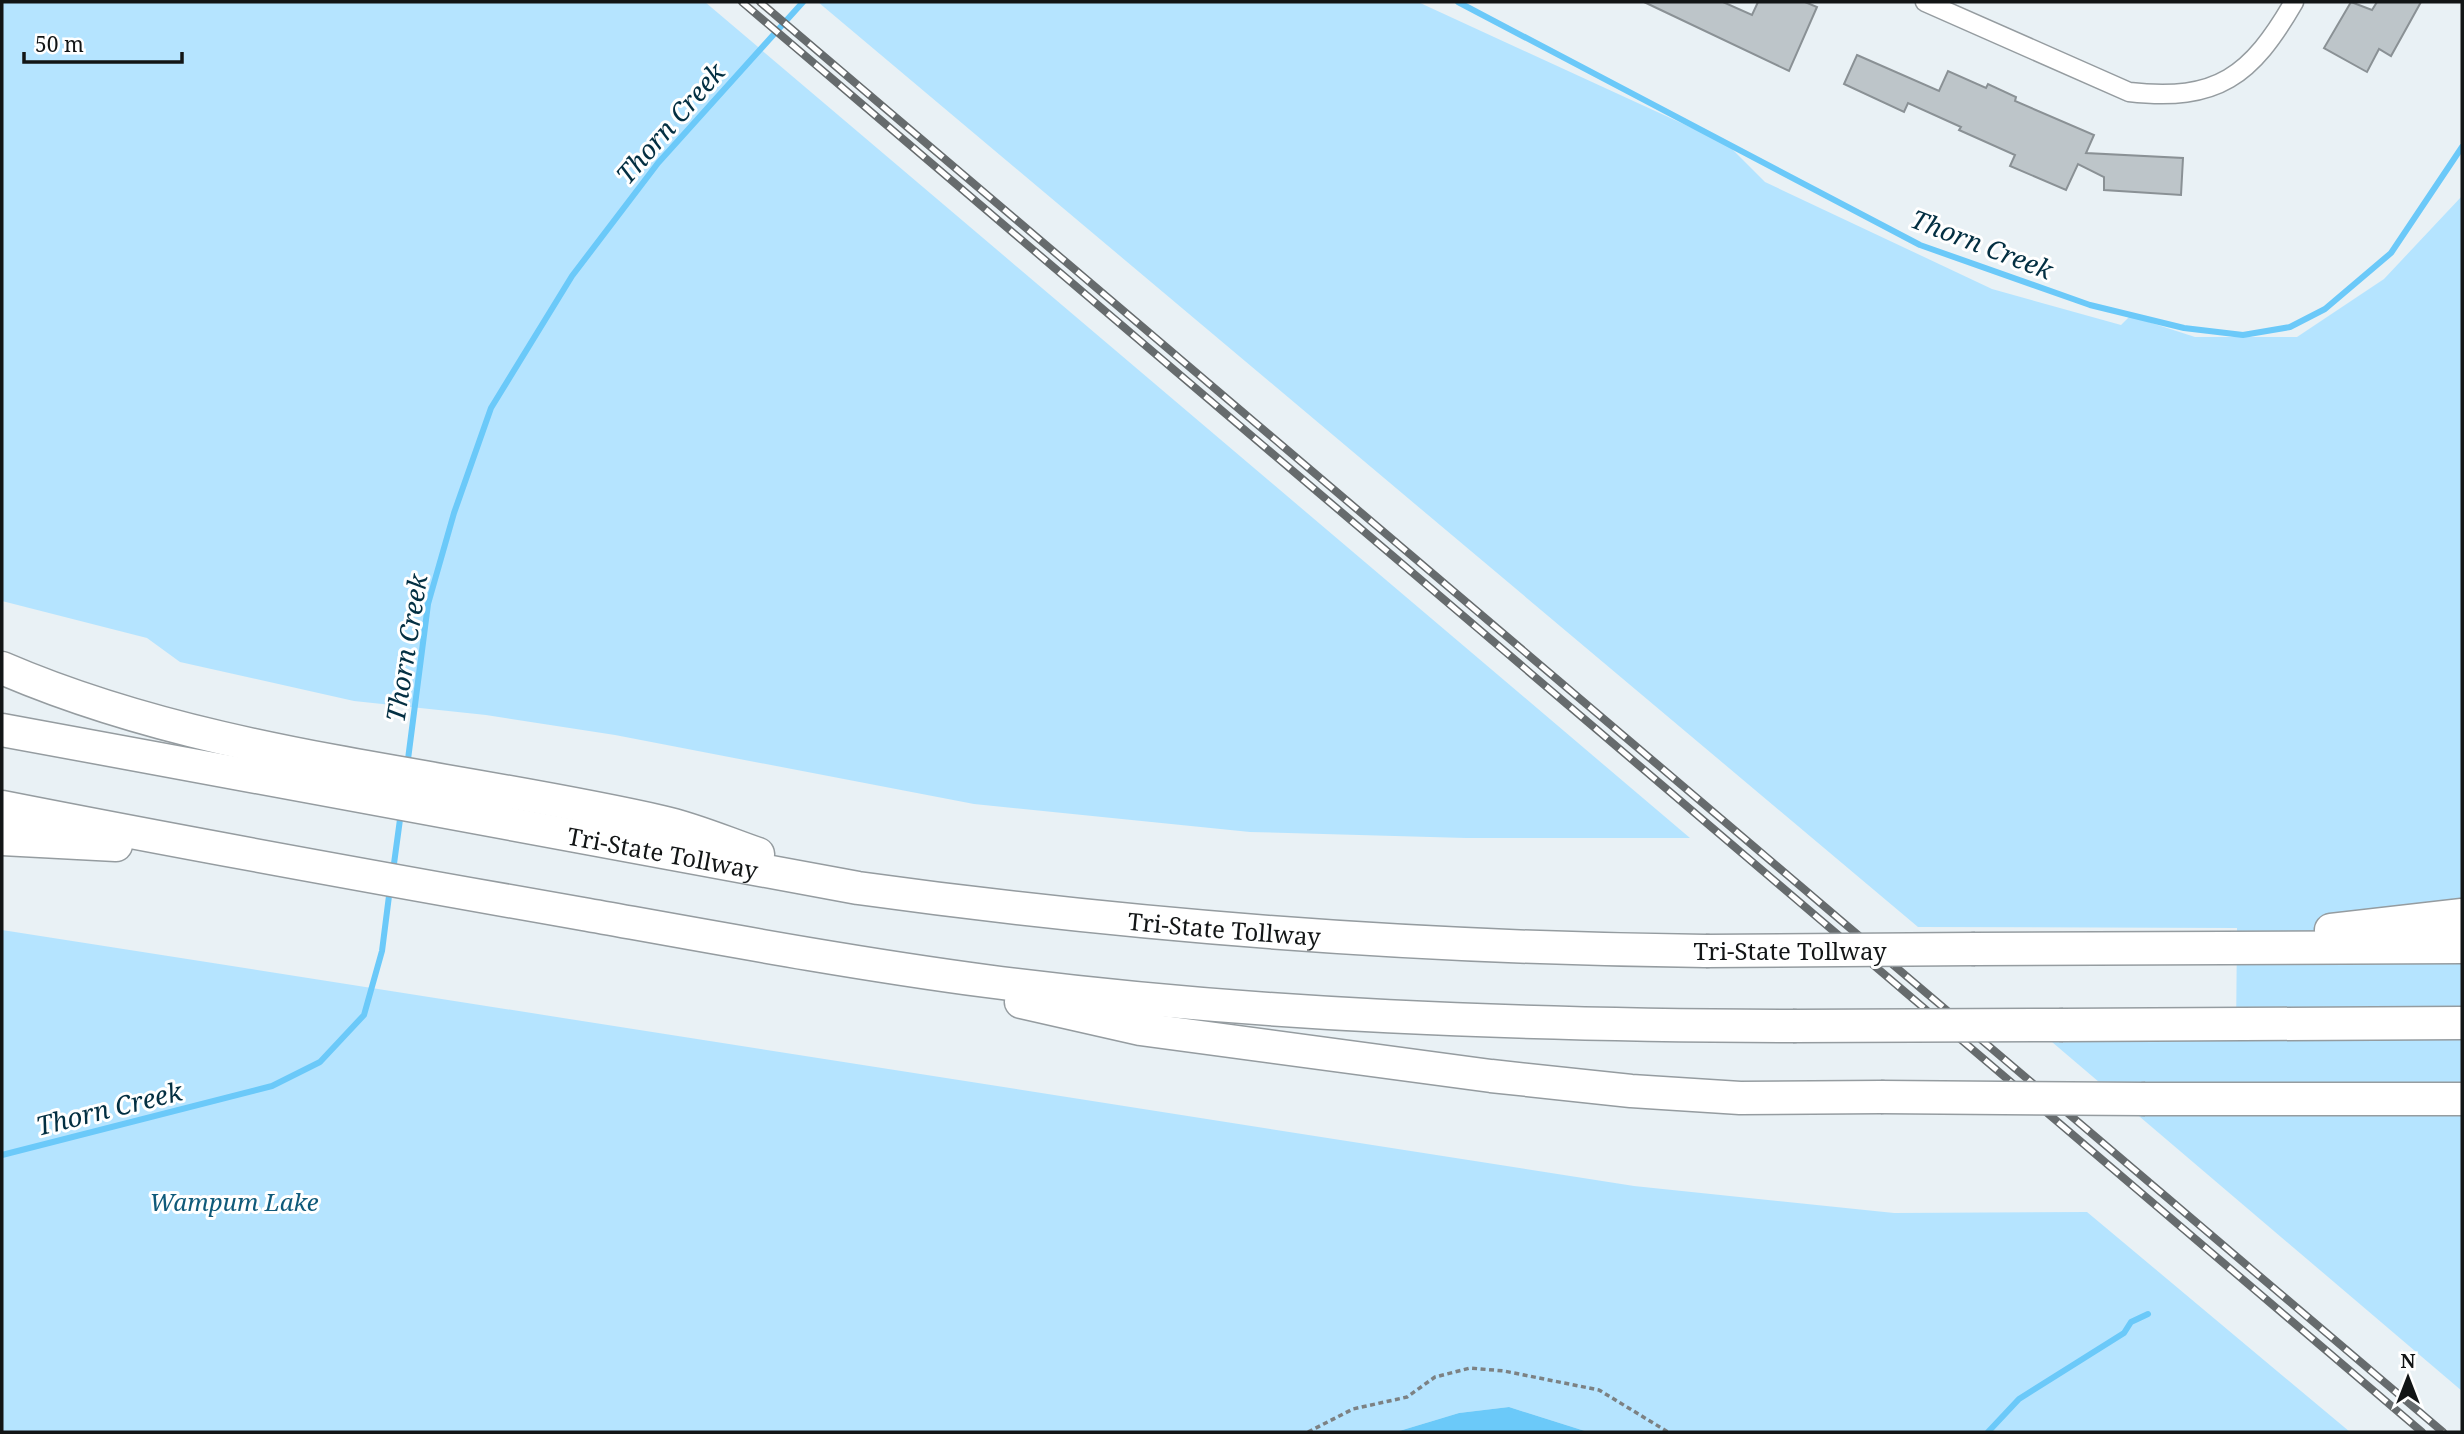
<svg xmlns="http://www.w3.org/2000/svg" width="2464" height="1434" viewBox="0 0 2464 1434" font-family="'Noto Serif',serif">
	<rect width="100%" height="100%" fill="#e9f1f5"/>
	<!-- green -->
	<path fill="#b5e4ff" d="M2,2H705L1690,838H1466L1250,832L974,804L615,735L486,715L354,701L180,662L147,638L2,601Z
		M818,2H1418L1727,144L1765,182L1992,289L2121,325L2130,316L2195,337H2297L2384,279L2462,196V1391L2052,1042L2236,1038L2237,928L1918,927Z
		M2,930L1634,1186L1894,1213L2087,1212L2350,1432H1588L1509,1407L1459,1413L1396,1432H2Z"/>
	<!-- water -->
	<path fill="#6bc9f9" d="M1509,1407L1588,1432H1396L1459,1413Z"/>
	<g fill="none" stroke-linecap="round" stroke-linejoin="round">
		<!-- stream -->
		<path stroke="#6bc9f9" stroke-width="6" d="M1458,2L1920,245L2090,305L2184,328L2243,335L2290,327L2325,309L2391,253L2462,147
			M407,767L428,604L454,513L491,408L572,276L658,163L803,2
			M393,871L401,812
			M2,1155L272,1086L320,1062L364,1015L382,951L390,888
			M1988,1432L2019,1399L2124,1333L2131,1322L2148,1314"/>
	</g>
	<!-- building -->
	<path fill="#bdc5c9" stroke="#8a9195" stroke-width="2" d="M1644,2H1723L1752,15L1758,2H1805L1817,7L1789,71Z
		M2351,2L2372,10L2377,2H2421L2391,56L2379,49L2367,72L2324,48Z
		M1857,55L1939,91L1948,71L1986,88L1988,84L2016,97L2015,101L2094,135L2086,153L2183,158L2181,195L2104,190V177L2078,164L2066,190L2010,166L2015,155L1959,130L1961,127L1908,103L1904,112L1844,84Z"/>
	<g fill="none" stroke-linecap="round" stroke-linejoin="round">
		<!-- minor casing -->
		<g stroke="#959ca0" stroke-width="21">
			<path id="minor" d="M1925,2L2129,92C2218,102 2251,76 2294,2"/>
		</g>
		<!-- motorway casing -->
		<g stroke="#959ca0" stroke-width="35">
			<g id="motorway">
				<path d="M2,668C211,758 442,772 662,822C694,829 726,843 758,854"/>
				<path id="s1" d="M2,730L858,888C1140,927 1422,948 1706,951"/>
				<path d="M2,807C195,845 389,880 583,914C717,938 851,963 986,981C1254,1016 1523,1025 1793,1026"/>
				<path d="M2,839L116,845"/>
				<path d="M2331,930L2462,915"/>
				<path d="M1975,949L2462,947"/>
				<path d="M1021,1002L1140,1029L1491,1076L1631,1091L1740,1098L1881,1097"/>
				<path d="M2063,1025L2462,1023"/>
				<path d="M2145,1099H2462"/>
			</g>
		</g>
		<!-- path -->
		<path stroke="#7c8183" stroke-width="3.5" stroke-dasharray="5 3.5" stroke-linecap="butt" d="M1308,1432L1353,1409L1407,1397L1435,1377L1470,1368L1504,1371L1599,1390L1668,1432"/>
		<!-- minor -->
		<use href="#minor" stroke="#fff" stroke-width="18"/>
		<!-- motorway -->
		<use href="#motorway" stroke="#fff" stroke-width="32"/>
		<!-- rail casing -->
		<g stroke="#666b6d" stroke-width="8">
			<path id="rail" d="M742,2L2422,1432
				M760,2L2443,1432"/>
		</g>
		<!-- rail -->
		<use href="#rail" stroke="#fff" stroke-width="5" stroke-dasharray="16" stroke-linecap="butt"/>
		<!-- motorway-bridge casing -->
		<g stroke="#959ca0" stroke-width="35" stroke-linecap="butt">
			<path id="motorway-bridge" d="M1706,951L1975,949
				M1793,1026L2063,1025
				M1881,1097L2145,1099"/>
		</g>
		<!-- motorway-bridge -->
		<use href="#motorway-bridge" stroke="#fff" stroke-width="32"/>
	</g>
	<g text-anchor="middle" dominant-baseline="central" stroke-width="6" stroke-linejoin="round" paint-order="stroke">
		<!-- street labels -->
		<g font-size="24" fill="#121516" stroke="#fff">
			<text stroke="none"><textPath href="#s1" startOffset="672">Tri-State Tollway</textPath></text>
			<text stroke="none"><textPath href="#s1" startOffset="1239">Tri-State Tollway</textPath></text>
			<text x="1790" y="950">Tri-State Tollway</text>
		</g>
		<!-- park labels -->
		<g font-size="24" font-style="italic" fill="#0f5a7a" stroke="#fff">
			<text x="234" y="1201">Wampum Lake</text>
		</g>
		<!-- water labels -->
		<g font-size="26" font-style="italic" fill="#032f42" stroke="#fff">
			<text transform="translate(670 123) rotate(-49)">Thorn Creek</text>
			<text transform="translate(1982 244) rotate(21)">Thorn Creek</text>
			<text transform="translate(406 648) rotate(-81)">Thorn Creek</text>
			<text transform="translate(109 1108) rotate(-14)">Thorn Creek</text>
		</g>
	</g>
	<!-- border -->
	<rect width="2464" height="1434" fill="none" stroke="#121516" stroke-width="7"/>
	<!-- north arrow -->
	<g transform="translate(2408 1378)" stroke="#ffffff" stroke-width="5" paint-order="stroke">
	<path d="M0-5L12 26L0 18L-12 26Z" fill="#121516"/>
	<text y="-10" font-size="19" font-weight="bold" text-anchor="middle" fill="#121516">N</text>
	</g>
	<!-- scale -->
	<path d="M24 52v10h158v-10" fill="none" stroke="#121516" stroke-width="3.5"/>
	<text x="35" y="52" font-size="21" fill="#121516" stroke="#ffffff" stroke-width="5" paint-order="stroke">50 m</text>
</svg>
